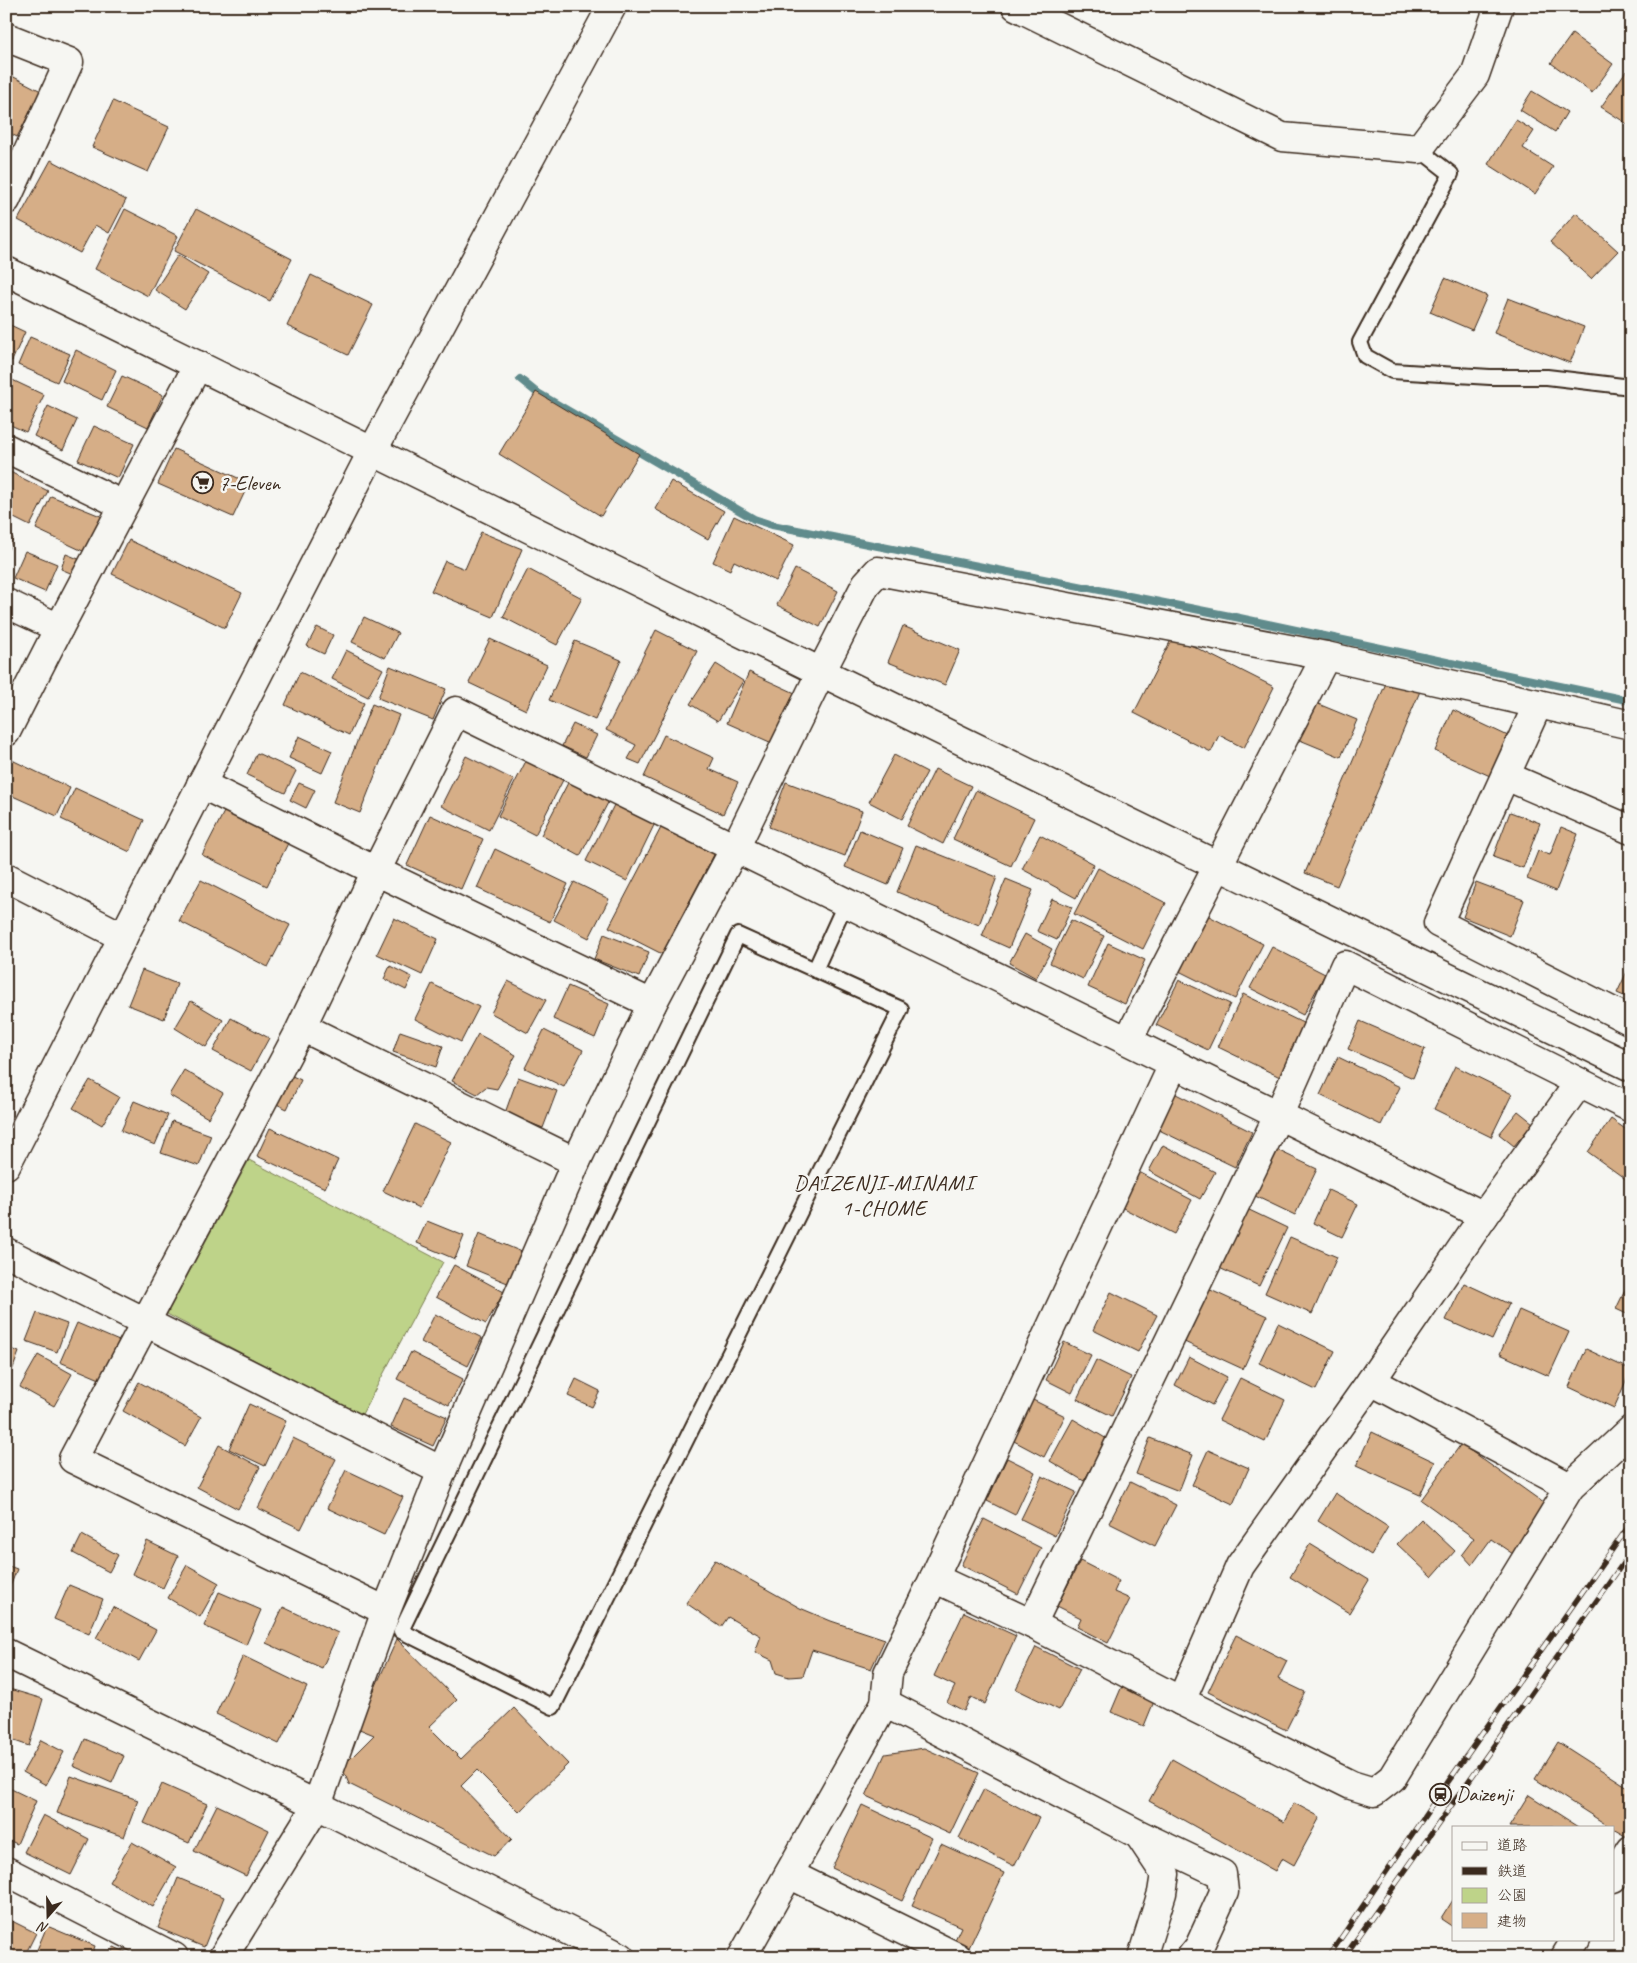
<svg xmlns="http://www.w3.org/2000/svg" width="1637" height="1963" viewBox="0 0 1637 1963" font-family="Caveat,'Klee One',sans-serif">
  <rect width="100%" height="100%" fill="#f6f6f2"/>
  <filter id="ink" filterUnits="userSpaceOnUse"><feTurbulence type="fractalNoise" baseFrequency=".02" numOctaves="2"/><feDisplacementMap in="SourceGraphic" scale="10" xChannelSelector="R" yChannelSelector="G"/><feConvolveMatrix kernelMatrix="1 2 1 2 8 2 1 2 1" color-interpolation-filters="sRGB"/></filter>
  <g filter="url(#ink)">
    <polygon fill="#bed389" stroke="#7c7e54" points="249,1160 443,1262 361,1416 167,1314"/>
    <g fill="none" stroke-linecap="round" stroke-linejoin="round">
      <polyline stroke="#618b8c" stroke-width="8" points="520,379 536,392 754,519 772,525 1235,617 1631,701"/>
    </g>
    <g fill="#d6ae87" stroke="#3b2a1e">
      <polygon points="1572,34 1613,64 1592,93 1551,63"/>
      <polygon points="1626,71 1631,75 1631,123 1629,125 1601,107"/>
      <polygon points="6,73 41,91 17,137 6,131"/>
      <polygon points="1532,91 1567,112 1555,132 1520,110"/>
      <polygon points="113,101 169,127 148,172 92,147"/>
      <polygon points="1516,120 1534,131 1523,148 1553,167 1535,194 1488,164"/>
      <polygon points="51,160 126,200 109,233 95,225 80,253 18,220"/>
      <polygon points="125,209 178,236 148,296 95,269"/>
      <polygon points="196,209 292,259 270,301 174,251"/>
      <polygon points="1576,213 1618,251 1591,279 1550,242"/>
      <polygon points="178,255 208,274 185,309 155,290"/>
      <polygon points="311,275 373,305 348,355 287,326"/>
      <polygon points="1445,278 1487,296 1472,330 1430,312"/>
      <polygon points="1508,298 1584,327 1570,363 1494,333"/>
      <polygon points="6,323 25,332 12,361 6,358"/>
      <polygon points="30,337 70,354 57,382 18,365"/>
      <polygon points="76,350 116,370 102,400 62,381"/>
      <polygon points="122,376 163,395 148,427 107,407"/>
      <polygon points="6,377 44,395 26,432 6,423 6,410 11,401 6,398"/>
      <polygon points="536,392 639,454 601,516 499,454"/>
      <polygon points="48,406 77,420 63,450 34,436"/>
      <polygon points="94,426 134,444 118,478 78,460"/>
      <polygon points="174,449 249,483 233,517 158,484"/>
      <polygon points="6,470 48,491 30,526 6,514"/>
      <polygon points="671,481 724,511 708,539 655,509"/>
      <polygon points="51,496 103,517 87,553 36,529"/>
      <polygon points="734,516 794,545 776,581 734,561 730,570 713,562"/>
      <polygon points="481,532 522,549 493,617 431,591 445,561 465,569"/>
      <polygon points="6,536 13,538 6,554"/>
      <polygon points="129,540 242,593 225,628 112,574"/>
      <polygon points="25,551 57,564 45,592 13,578"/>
      <polygon points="66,554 81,560 75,575 61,569"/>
      <polygon points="528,569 582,598 557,645 503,617"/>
      <polygon points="795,569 838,591 820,627 777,605"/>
      <polygon points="364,617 398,633 385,658 352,642"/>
      <polygon points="903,626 960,650 945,685 888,662"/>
      <polygon points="317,627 333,635 324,654 307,646"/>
      <polygon points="656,630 697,651 640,764 628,759 636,745 606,730"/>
      <polygon points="1173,636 1274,687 1244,748 1219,735 1211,752 1134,713"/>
      <polygon points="490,639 547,665 526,710 469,683"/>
      <polygon points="575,641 621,660 595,720 549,700"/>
      <polygon points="346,650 383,669 368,697 332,679"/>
      <polygon points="716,664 743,681 718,721 690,704"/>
      <polygon points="390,666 446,689 433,720 378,698"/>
      <polygon points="300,672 364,703 349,735 285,705"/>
      <polygon points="749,672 795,693 772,743 727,723"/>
      <polygon points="1389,676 1421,689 1337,886 1305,873"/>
      <polygon points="1311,701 1357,720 1341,757 1295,738"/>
      <polygon points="372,704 399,715 360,813 333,802"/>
      <polygon points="1453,710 1508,736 1490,776 1435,751"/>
      <polygon points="573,724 597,735 586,757 562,746"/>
      <polygon points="664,735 714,758 709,769 738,782 723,814 644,777"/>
      <polygon points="299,736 332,751 322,773 289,758"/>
      <polygon points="257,753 296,771 285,793 247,775"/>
      <polygon points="894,755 927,772 902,819 869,802"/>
      <polygon points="466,756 514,780 489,830 441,806"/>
      <polygon points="527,759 564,778 535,835 498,816"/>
      <polygon points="12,760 70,788 57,816 6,793 6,772"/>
      <polygon points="935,769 971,786 943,844 907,826"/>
      <polygon points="571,777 611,797 580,856 541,835"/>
      <polygon points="786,782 862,811 845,856 769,827"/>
      <polygon points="299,783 315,790 306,808 290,800"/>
      <polygon points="75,788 144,820 130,852 61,819"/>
      <polygon points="976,790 1034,818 1011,866 953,839"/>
      <polygon points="616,801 656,821 627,881 586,861"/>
      <polygon points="227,806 291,837 267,886 202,855"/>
      <polygon points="1510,812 1540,823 1523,868 1493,857"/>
      <polygon points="430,815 483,839 461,889 407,865"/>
      <polygon points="664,822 717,849 662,954 609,927"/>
      <polygon points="1561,827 1578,834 1556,891 1527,879 1538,851 1550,855"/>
      <polygon points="860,830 903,848 888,885 845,867"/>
      <polygon points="1040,835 1094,864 1076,898 1022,869"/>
      <polygon points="916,845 997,877 979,925 897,892"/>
      <polygon points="495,849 568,884 550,922 477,888"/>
      <polygon points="1098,868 1166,903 1143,949 1074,914"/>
      <polygon points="1006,879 1033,890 1009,948 982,936"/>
      <polygon points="201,880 290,925 268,967 179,921"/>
      <polygon points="574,882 609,899 589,938 554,920"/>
      <polygon points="1476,882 1524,900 1510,936 1463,917"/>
      <polygon points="1052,899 1072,907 1057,940 1037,931"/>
      <polygon points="1207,915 1263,944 1235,999 1179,971"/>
      <polygon points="394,918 438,939 422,975 377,954"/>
      <polygon points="1071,920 1104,936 1083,979 1050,963"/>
      <polygon points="1631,926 1631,944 1625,942"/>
      <polygon points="604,934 649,952 639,977 594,959"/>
      <polygon points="1025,934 1052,949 1036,978 1009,963"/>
      <polygon points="1108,943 1145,960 1125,1004 1088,987"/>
      <polygon points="1272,947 1325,974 1303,1015 1250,988"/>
      <polygon points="1631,963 1631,999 1617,993"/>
      <polygon points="390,966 412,977 406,990 384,979"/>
      <polygon points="142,970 177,984 164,1019 128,1005"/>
      <polygon points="1179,980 1230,1004 1208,1050 1156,1025"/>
      <polygon points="508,981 546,1000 528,1033 491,1013"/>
      <polygon points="432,984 479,1007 461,1042 415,1019"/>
      <polygon points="568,986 609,1004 595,1038 553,1019"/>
      <polygon points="1243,994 1305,1024 1280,1077 1218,1047"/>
      <polygon points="191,1001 223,1020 206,1047 175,1028"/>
      <polygon points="231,1018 269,1038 251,1071 213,1051"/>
      <polygon points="1360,1021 1425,1049 1413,1078 1348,1049"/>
      <polygon points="544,1030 583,1050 564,1087 525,1068"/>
      <polygon points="400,1031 443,1046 436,1067 393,1052"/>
      <polygon points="478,1034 516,1055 497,1089 486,1087 477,1094 452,1081"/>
      <polygon points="1338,1057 1400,1087 1381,1125 1320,1095"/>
      <polygon points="1455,1066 1512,1094 1491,1137 1434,1109"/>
      <polygon points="184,1070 223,1093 208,1118 169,1095"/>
      <polygon points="281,1071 301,1080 287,1109 268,1100"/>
      <polygon points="518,1077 557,1091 543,1128 505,1113"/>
      <polygon points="90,1080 119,1097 102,1125 73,1108"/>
      <polygon points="1172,1092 1252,1132 1235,1167 1155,1128"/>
      <polygon points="134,1101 168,1115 155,1145 121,1131"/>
      <polygon points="1518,1111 1533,1123 1514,1146 1499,1134"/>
      <polygon points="1611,1119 1631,1133 1631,1183 1588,1152"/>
      <polygon points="172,1121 211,1135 199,1166 161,1153"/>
      <polygon points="415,1124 451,1142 419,1208 383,1191"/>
      <polygon points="270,1128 338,1160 325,1188 257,1156"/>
      <polygon points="1163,1145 1215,1172 1200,1199 1149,1171"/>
      <polygon points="1275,1149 1317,1169 1295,1215 1253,1195"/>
      <polygon points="1139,1172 1192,1200 1174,1234 1121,1207"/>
      <polygon points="1328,1190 1358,1204 1342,1237 1313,1223"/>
      <polygon points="1245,1208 1287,1228 1259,1286 1217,1267"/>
      <polygon points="427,1221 464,1236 455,1259 417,1243"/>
      <polygon points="479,1234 522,1252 510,1284 466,1266"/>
      <polygon points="1290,1237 1337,1257 1312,1314 1265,1293"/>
      <polygon points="454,1265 504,1292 486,1324 436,1297"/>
      <polygon points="1631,1278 1631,1316 1616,1309"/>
      <polygon points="1464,1283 1509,1304 1492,1340 1446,1320"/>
      <polygon points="1204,1287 1267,1316 1243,1369 1180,1340"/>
      <polygon points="1111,1292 1157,1315 1138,1352 1093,1330"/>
      <polygon points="1519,1310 1569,1332 1549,1376 1500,1354"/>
      <polygon points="37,1313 67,1324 57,1352 26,1341"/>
      <polygon points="435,1314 482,1338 468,1366 421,1342"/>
      <polygon points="77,1323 119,1341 102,1380 60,1362"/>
      <polygon points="1278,1323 1335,1351 1316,1390 1259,1363"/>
      <polygon points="1064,1342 1091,1355 1072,1393 1046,1380"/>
      <polygon points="6,1347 19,1352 6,1387"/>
      <polygon points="1586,1349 1631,1370 1614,1408 1569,1387"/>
      <polygon points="411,1352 463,1379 449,1405 397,1379"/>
      <polygon points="38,1355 72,1374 54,1406 20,1387"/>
      <polygon points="1189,1357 1227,1377 1212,1405 1175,1385"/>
      <polygon points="1096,1360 1131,1377 1112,1416 1077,1399"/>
      <polygon points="1240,1378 1285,1400 1265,1442 1219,1420"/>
      <polygon points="576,1379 600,1391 592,1407 568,1396"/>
      <polygon points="139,1382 201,1417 185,1446 123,1411"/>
      <polygon points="404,1398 447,1417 433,1446 391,1427"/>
      <polygon points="1033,1400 1065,1416 1044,1457 1012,1440"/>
      <polygon points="249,1404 286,1421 265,1466 229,1449"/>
      <polygon points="1073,1419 1107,1439 1084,1481 1050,1461"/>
      <polygon points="1372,1432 1435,1462 1420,1495 1356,1466"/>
      <polygon points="293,1438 336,1459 301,1529 258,1508"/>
      <polygon points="1150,1438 1193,1455 1179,1491 1136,1474"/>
      <polygon points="1461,1444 1548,1506 1513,1554 1491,1539 1472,1565 1462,1554 1474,1538 1421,1500"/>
      <polygon points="219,1445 260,1467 238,1509 197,1487"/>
      <polygon points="1208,1450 1249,1468 1233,1504 1192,1485"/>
      <polygon points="1007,1458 1035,1472 1015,1515 987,1501"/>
      <polygon points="346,1470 403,1497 384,1535 327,1508"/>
      <polygon points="1042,1476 1076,1492 1055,1536 1021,1519"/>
      <polygon points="1130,1482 1176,1505 1155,1546 1109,1523"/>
      <polygon points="1335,1493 1388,1527 1371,1555 1318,1521"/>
      <polygon points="984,1519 1041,1548 1018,1594 961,1565"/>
      <polygon points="1421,1519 1455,1551 1432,1577 1397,1544"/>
      <polygon points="82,1535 118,1555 109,1572 73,1553"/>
      <polygon points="147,1541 178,1556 163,1588 132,1574"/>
      <polygon points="1310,1544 1369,1580 1349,1613 1290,1577"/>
      <polygon points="715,1560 800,1608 831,1621 885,1639 871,1669 812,1650 803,1676 789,1677 776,1673 772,1660 755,1652 761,1636 728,1617 721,1627 686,1603"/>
      <polygon points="1080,1561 1119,1581 1114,1592 1130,1599 1108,1643 1077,1627 1081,1618 1057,1606"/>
      <polygon points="6,1565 17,1569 8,1592 6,1591"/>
      <polygon points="187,1565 219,1583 200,1617 168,1598"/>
      <polygon points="69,1585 103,1599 89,1634 54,1619"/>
      <polygon points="219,1592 261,1610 246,1645 204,1626"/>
      <polygon points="113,1607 156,1630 139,1661 96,1638"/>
      <polygon points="283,1607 338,1633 322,1668 266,1643"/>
      <polygon points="964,1612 1016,1636 985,1704 971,1697 964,1711 947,1702 955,1686 934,1676"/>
      <polygon points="1236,1635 1287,1661 1278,1679 1305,1692 1286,1730 1208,1692"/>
      <polygon points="397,1639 457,1700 429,1727 461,1759 514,1708 568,1764 519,1812 477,1770 461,1786 512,1839 494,1856 349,1784 342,1767 374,1735 357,1728"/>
      <polygon points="1036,1647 1080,1669 1059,1710 1016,1689"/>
      <polygon points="243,1656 307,1687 279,1744 216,1714"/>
      <polygon points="1122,1686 1155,1699 1144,1726 1111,1712"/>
      <polygon points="6,1688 43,1699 29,1746 6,1738"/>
      <polygon points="85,1739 124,1756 112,1783 73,1766"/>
      <polygon points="41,1740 64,1752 46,1785 23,1772"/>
      <polygon points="1558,1742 1631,1789 1631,1831 1627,1837 1613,1829 1613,1827 1610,1827 1535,1779"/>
      <polygon points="924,1748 979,1773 950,1834 866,1796 885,1754"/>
      <polygon points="1172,1759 1284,1822 1294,1803 1320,1817 1294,1865 1282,1858 1275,1871 1149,1801"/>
      <polygon points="71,1776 138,1800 124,1837 57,1813"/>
      <polygon points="162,1784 207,1804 189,1843 144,1823"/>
      <polygon points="7,1787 36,1801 17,1844 6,1839"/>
      <polygon points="984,1789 1039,1818 1014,1866 959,1838"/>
      <polygon points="1529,1795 1579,1827 1509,1827"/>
      <polygon points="217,1805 269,1830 246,1876 194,1851"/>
      <polygon points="862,1805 932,1838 902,1901 832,1868"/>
      <polygon points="43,1815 89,1839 71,1875 24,1852"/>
      <polygon points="132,1842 176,1867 153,1907 109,1882"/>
      <polygon points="941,1844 1004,1873 967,1952 952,1946 961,1927 912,1905"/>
      <polygon points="178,1878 224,1897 204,1947 158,1928"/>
      <polygon points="1453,1900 1453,1927 1441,1919"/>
      <polygon points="6,1918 36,1933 24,1957 6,1957"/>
      <polygon points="47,1926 95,1946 91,1957 34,1957"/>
      <polygon points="114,1947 137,1957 110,1957"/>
      <polygon points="342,1952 353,1957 340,1957"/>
    </g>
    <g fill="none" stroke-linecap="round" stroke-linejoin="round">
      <defs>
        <g id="lane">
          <polyline points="1419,149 1451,174 1360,342 1365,356 1392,371 1490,377 1547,377 1631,387"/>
          <polygon points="738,935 901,1009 553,1707 401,1631"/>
          <polyline points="815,970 846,902"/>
        </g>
        <g id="street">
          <polyline points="6,37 69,62 6,200"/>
          <polyline points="6,448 123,505"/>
          <polyline points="6,603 59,628 6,732"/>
          <polyline points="59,628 198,365"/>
          <polyline points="1538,704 1438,923 1631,1021"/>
          <polyline points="1506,776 1631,830"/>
          <polyline points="201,784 376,871 652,1004"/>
          <polyline points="6,877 123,937"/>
          <polyline points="302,1027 576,1162"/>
          <polyline points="1128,1040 1326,656"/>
          <polyline points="6,1252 442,1471"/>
          <polyline points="1371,1381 1570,1487"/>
          <polyline points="934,1578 1032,1624 1181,1701 1351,1785 1374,1792 1392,1778 1570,1487 1631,1430"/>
          <polyline points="386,1611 73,1459 297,1036 376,871 456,711 1484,1216"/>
          <polyline points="1032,1624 1279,1114 1345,965 1631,1108"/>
          <polyline points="1181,1701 1240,1566 1371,1381 1484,1216 1579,1083"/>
          <polyline points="885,1703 888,1673 934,1578 1174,1063"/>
          <polyline points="317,1805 621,1957"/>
          <polyline points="1139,1835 1165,1874 1162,1893 1142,1957"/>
          <polyline points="6,1871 174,1957"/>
          <polyline points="789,1874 957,1957"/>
          <polyline points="1613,1878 1631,1850"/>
          <polyline points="223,1957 317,1805 386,1611 442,1471 576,1162 652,1004 735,848 821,672 866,584 878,571 1326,656 1631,725"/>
          <polyline points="742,1957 885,1703 1138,1834 1222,1874 1224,1892 1199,1947 1191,1957"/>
          <polyline points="1565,1957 1576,1939"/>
        </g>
        <g id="secondary">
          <polyline points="1016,6 1282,137 1419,149 1475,75 1499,6"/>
          <polyline points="6,271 821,672 1631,1067"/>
          <polyline points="6,1165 373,450 612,6"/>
          <polyline points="6,1653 317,1805"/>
        </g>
      </defs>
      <use href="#lane" stroke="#3b2a1e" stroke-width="18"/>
      <use href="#street" stroke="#3b2a1e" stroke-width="31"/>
      <use href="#secondary" stroke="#3b2a1e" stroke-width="31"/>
      <use href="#lane" stroke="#f6f6f2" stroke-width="14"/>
      <use href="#street" stroke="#f6f6f2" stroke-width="28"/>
      <use href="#secondary" stroke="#f6f6f2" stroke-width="28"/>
      <defs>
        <g id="rail">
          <polyline points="1328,1957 1443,1789 1631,1523"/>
          <polyline points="1344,1957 1631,1552"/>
        </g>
      </defs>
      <use href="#rail" stroke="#3b2a1e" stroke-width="5.5"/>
      <use href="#rail" stroke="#f6f6f2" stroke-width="4" stroke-dasharray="11" stroke-linecap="butt"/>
    </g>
  </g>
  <defs>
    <symbol id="supermarket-ring" viewBox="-11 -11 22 22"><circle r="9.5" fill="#f6f6f2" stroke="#3b2a1e" stroke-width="1.5"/><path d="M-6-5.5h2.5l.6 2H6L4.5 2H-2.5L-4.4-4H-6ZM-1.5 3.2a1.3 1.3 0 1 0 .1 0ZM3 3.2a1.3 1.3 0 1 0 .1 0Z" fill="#3b2a1e"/></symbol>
    <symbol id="station-ring" viewBox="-11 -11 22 22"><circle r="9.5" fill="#f6f6f2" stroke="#3b2a1e" stroke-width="1.5"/><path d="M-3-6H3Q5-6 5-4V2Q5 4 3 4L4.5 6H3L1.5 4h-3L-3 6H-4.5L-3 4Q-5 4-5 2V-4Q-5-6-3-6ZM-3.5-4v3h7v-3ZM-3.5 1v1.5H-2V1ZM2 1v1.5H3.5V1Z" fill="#3b2a1e"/></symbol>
  </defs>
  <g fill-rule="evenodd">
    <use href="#supermarket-ring" x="190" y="470" width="25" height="25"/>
    <use href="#station-ring" x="1428" y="1782" width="25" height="25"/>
  </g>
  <g text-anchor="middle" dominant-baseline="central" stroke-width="5" stroke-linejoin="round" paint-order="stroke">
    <g font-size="21" fill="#3b2a1e" stroke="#f6f6f2" text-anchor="start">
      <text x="219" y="483">7-Eleven</text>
      <text x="1456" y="1794">Daizenji</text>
    </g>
    <g font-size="22" letter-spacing="1" fill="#3b2a1e" stroke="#f6f6f2">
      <text x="884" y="1183">DAIZENJI-MINAMI<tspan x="884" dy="25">1-CHOME</tspan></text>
    </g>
  </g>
  <rect width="1637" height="1963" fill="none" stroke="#f6f6f2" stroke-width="25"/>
  <rect x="12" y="12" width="1612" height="1938" fill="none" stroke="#3b2a1e" stroke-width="2" filter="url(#ink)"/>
  <rect x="1452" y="1826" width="162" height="115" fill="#f6f6f2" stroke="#aba49d"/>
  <rect x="1462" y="1842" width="25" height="8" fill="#f6f6f2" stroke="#aba49d"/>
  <text x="1497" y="1850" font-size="15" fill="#3b2a1e">道路</text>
  <rect x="1462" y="1867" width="25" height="8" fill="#3b2a1e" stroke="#aba49d"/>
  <text x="1497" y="1876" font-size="15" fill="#3b2a1e">鉄道</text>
  <rect x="1462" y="1888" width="25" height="15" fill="#bed389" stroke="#aba49d"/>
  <text x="1497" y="1900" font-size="15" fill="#3b2a1e">公園</text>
  <rect x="1462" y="1913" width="25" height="15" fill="#d6ae87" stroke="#aba49d"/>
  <text x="1497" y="1926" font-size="15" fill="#3b2a1e">建物</text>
  <g transform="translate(48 1916) rotate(200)" stroke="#f6f6f2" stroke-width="4" paint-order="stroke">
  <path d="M0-4L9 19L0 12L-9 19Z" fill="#3b2a1e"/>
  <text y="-8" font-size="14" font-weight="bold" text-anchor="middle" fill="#3b2a1e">N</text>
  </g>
</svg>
